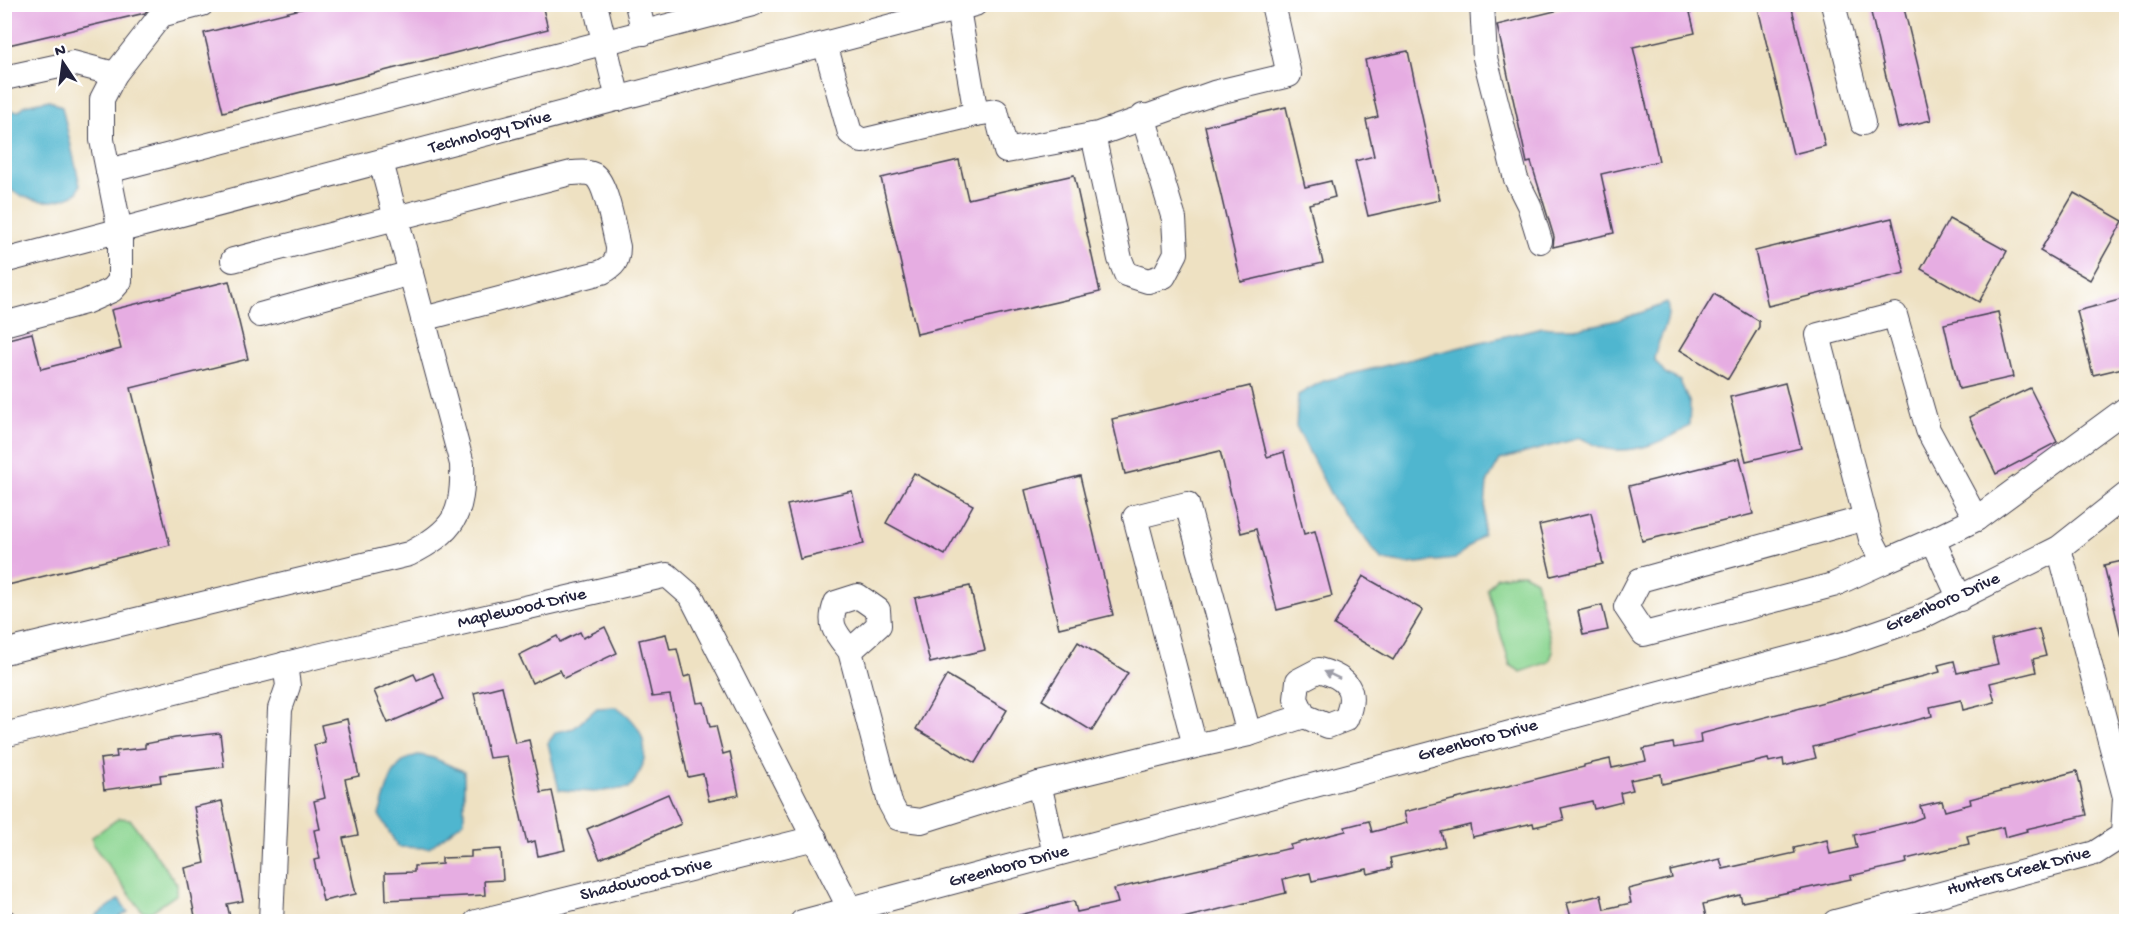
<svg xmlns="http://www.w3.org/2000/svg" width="2131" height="926" viewBox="0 0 2131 926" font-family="'Gochi Hand',sans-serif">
  <rect width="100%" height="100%" fill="#fff"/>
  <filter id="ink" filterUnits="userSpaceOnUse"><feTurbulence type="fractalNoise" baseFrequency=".0167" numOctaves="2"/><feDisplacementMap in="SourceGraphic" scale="12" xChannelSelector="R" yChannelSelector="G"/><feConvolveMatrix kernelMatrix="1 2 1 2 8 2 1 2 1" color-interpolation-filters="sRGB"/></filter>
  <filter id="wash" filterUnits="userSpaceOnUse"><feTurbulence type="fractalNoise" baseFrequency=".008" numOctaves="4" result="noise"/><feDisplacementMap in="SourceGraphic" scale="24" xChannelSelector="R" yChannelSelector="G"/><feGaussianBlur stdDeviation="1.35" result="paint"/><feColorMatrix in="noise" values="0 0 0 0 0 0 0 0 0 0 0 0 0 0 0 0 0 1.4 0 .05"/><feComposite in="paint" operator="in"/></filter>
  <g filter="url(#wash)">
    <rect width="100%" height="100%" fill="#eee1c2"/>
    <g fill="#8cd692" stroke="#577c66" stroke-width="1.5">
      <polygon points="1523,573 1536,580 1553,652 1549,662 1521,672 1510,665 1487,589 1497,577"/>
      <polygon points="119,818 130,819 177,884 177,894 151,912 142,911 93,845 92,837"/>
    </g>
    <g fill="#50b6cf" stroke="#396c85" stroke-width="1.5">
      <path d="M49,100L62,107L80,185L77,193C71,196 64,199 58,200C44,204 11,197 5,182V111H19L25,105Z"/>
      <path d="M1667,303C1672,324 1657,337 1654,359L1665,373L1680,381L1690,404L1689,426C1668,441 1634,454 1607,449C1598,448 1589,441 1580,438L1500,460L1487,483L1483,534L1455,559L1408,564L1382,560L1333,499L1296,426L1298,395L1323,381L1542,327C1582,333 1630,318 1667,303Z"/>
      <path d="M617,707C648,728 654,760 629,788L594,792L559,790L548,743L556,732L574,728L597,708Z"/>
      <path d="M418,755C436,756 447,766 464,771V821L429,848L398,847L379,815C387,791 390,760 418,755Z"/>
      <polygon points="119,899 128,912 114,921 98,921 95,917"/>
    </g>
    <g id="blocks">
      <g fill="#e6ade2">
        <polygon points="4,4 152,4 145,13 4,46"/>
        <polygon points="321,4 542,4 548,29 223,112 204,33"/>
        <polygon points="1584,4 1688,4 1695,33 1633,47 1659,161 1601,174 1614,233 1553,247 1554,237 1531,162 1527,163 1497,25"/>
        <polygon points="1757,4 1791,4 1825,146 1793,154"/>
        <polygon points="1869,4 1903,4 1931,120 1898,128"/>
        <polygon points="1408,51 1440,200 1368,216 1355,161 1374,156 1366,120 1378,117 1365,60"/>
        <polygon points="1286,107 1305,187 1331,181 1335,197 1309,204 1323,263 1241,282 1205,126"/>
        <polygon points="959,160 968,199 1074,175 1100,292 917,334 881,178"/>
        <polygon points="2074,193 2123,221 2090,280 2040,251"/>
        <polygon points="1892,218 1905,273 1768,306 1755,251"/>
        <polygon points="1949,219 2007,251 1979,302 1921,269"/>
        <polygon points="229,281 248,359 131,388 170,545 4,586 4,340 32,333 41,369 121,349 111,310"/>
        <polygon points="1714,294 1759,321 1759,327 1728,379 1680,350"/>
        <polygon points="2127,298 2127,367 2093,375 2077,311"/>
        <polygon points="1998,312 2013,377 1959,389 1944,324"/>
        <polygon points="1785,383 1801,448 1746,461 1730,397"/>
        <polygon points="1250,386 1267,457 1284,452 1304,534 1315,531 1332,596 1277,610 1256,529 1241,533 1220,451 1125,474 1112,419"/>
        <polygon points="2030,388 2057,442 1996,474 1969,417"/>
        <polygon points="1740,458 1753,514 1642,541 1629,486"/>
        <polygon points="914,473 973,505 945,555 886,523"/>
        <polygon points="1080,476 1113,615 1059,628 1025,490"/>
        <polygon points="852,491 864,544 800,559 787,505"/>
        <polygon points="1591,513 1603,564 1551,576 1539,525"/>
        <polygon points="2127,560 2127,635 2121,636 2104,565"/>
        <polygon points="1363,576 1423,610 1393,660 1334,625"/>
        <polygon points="970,586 985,650 930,663 915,598"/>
        <polygon points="1602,605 1608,630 1583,635 1578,611"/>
        <polygon points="605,627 617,653 564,678 560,670 532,683 519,655 557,636 560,642 580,632 583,638"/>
        <polygon points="2039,629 2046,656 2033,659 2036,672 1990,683 1995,702 1963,710 1961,700 1930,707 1932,716 1813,747 1816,758 1784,766 1783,759 1769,762 1768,759 1662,784 1661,774 1630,780 1633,790 1620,793 1622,802 1594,809 1592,801 1561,808 1564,820 1534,827 1533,823 1472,837 1470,825 1441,832 1445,846 1390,858 1392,868 1368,874 1367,869 1312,881 1310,873 1283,879 1286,893 1171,921 1017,921 1016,916 1074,901 1077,912 1118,903 1114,889 1291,848 1290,845 1346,831 1345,827 1369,821 1372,832 1407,823 1404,812 1584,767 1584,765 1610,759 1612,768 1646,761 1643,749 1673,743 1674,748 1701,743 1700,734 1940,672 1938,665 1954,661 1957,673 1998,664 1992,640"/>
        <polygon points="666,634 670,650 677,649 684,677 691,675 697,703 704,702 710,727 716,726 723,754 730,752 739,795 709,801 703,774 688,777 670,695 652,697 639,640"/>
        <polygon points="1078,642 1128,673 1092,731 1042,700"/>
        <polygon points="433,673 444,699 388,723 374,691 414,674 417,680"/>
        <polygon points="947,675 1007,710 975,763 916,729"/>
        <polygon points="502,686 515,743 529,740 541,793 552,791 565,850 538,856 535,841 527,843 507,756 489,758 474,693"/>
        <polygon points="347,719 359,776 345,779 358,835 343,838 356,894 323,901 314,860 320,859 314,830 320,829 314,801 325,798 314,745 325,742 321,725"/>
        <polygon points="220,733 224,767 160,775 161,782 104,790 100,759 117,757 116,751 145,748 145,744 175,738"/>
        <polygon points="2077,771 2087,815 2026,829 2027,831 2005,837 2003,827 1967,836 1969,844 1906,859 1907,863 1850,876 1851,879 1742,902 1740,895 1703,904 1706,917 1686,921 1572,921 1567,903 1601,895 1604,909 1631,903 1628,889 1672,878 1670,871 1720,859 1723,869 1795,853 1794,848 1827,840 1830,854 1857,848 1854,835 1913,821 1923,817 1920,806 1942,801 1945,811 1971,804 1970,799"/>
        <polygon points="668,794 681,824 600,859 587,829"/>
        <polygon points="222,801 243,901 227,904 231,921 196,921 185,868 205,863 194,807"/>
        <polygon points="501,849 503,880 484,881 485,895 386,900 385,873 414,872 414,866 442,864 442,858 471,857 471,851"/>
      </g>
    </g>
  </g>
  <g filter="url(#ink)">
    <use href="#blocks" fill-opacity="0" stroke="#413f4f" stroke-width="1.5"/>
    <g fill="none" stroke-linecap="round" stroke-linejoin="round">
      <defs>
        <g id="minor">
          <polyline points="595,4 618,99"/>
          <polyline points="637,4 644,33"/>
          <polyline points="1482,4 1485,58 1516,179 1529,205 1540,241"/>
          <polyline points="1833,4 1863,123"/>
          <polyline points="825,44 850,133 862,141 976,114 958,9"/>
          <polyline points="4,78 73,63 115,74"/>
          <polyline points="976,114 996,111 1006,151 1098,134 1214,93 1289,75 1273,4"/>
          <polyline points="1093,135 1120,259 1126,274 1148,281 1164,276 1176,253 1174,219 1143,116"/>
          <polyline points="108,171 753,4"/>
          <path d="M233,260L571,173C578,173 587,171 594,175C607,184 614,231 618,247C618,261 614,266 602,272L423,319"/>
          <polyline points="4,261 975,4"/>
          <polyline points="260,315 411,273"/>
          <polyline points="4,324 85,302 112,290 120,281 120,231 102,140 102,99 115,74 161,15 202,4"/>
          <polyline points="1866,518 1640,580 1626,607 1644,634 1833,585 1883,562"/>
          <polyline points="1976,519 2126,409"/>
          <polyline points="1933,540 1883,562 1871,539 1818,335 1895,315 1928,430 1976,519 1933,540 1960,599"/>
          <path d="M850,651L879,625L878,610L858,596L836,603C827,626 836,633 850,651L890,803L898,818L921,821L1039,784"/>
          <path d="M4,652L409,554C454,531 464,515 462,464L381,162"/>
          <polyline points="4,735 318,656 667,575 691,596 850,909"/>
          <polyline points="1195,746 1249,734"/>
          <path d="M1055,854L1039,784L1195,746L1135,517L1187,504L1249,734L1304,716L1328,726L1346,719C1358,690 1348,678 1319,670L1298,681L1296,699L1304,716"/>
          <polyline points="4,921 5,922"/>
          <polyline points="271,922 280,709 288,686 285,664"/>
          <polyline points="476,922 815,838"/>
          <polyline points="802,922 1847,643 1919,618 2059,548 2126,495"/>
          <polyline points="1835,922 2095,853 2123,835 2125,797 2059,548"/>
        </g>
      </defs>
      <use href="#minor" stroke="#413f4f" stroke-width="26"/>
      <use href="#minor" stroke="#fff" stroke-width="24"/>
    </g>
    <defs><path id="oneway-solid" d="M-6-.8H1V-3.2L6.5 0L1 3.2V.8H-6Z" transform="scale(1.5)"/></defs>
    <use fill="#9c9ca7" href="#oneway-solid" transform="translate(1332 675) rotate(-155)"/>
  </g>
  <g text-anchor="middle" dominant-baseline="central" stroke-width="5" stroke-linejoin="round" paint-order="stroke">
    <g font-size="18" fill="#22223b" stroke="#fff">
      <text transform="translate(490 133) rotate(-15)">Technology Drive</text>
      <text transform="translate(1943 603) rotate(-24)">Greenboro Drive</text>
      <text transform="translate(522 609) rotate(-13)">Maplewood Drive</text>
      <text transform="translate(1478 741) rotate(-15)">Greenboro Drive</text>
      <text transform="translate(1009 867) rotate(-15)">Greenboro Drive</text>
      <text transform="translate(2019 872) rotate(-15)">Hunters Creek Drive</text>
      <text transform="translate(646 880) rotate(-14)">Shadowood Drive</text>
    </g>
  </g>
  <rect width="2131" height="926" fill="none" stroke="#fff" stroke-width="24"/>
  <g transform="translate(63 63) rotate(347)" stroke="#ffffff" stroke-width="4.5" paint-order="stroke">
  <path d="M0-4.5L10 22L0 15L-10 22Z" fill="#22223b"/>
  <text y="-9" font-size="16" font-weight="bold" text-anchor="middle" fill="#22223b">N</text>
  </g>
</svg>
